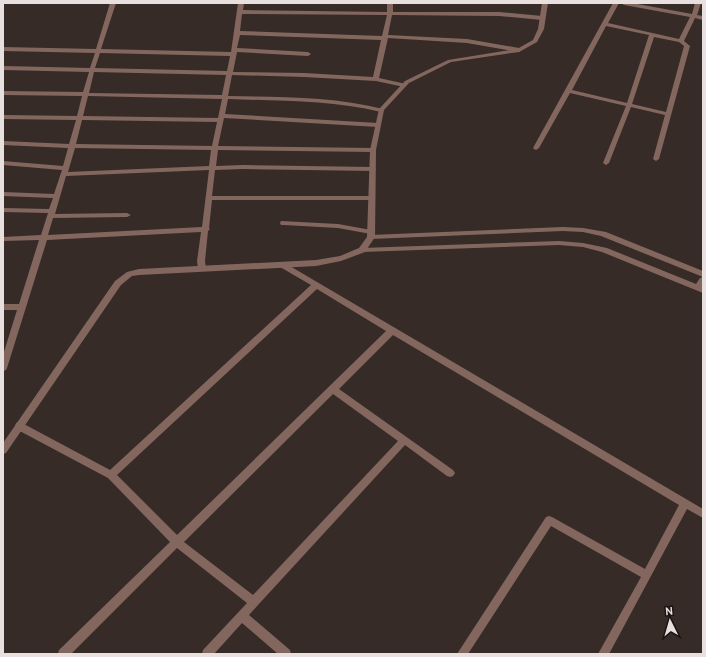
<svg xmlns="http://www.w3.org/2000/svg" width="706" height="657" viewBox="0 0 706 657" font-family="Overpass,sans-serif">
  <rect width="100%" height="100%" fill="#362b27"/>
  <g fill="none" stroke-linecap="round" stroke-linejoin="round">
    <g fill="#83675f" fill-rule="evenodd">
      <path d="M110,3H116L101,49L231,52L238,3H244L243,10L387,12V3H393V12H499L542,16L545,18L542,20L499,16L392,15L388,35L467,39L519,48L522,50L519,52L467,43L388,38L379,78L406,84L407,85L404,87L376,81L304,77L232,75L228,96C280,97 333,96 383,109L384,110L381,112C331,100 279,101 228,99L225,114L378,123L381,125L378,127L224,118L218,146L373,148L376,150L373,152L218,150L216,166L243,165L373,167L376,169L373,171L243,169L215,170L212,196H372L375,198L374,200H212L209,228L210,229L208,231L205,261L206,268L202,271L198,268L197,261L201,232L47,240L7,368L6,370L3,371V355L17,310H3V304H19L39,240L3,241V237L41,235L48,213L3,212V208L49,209L53,198L3,196V192L54,194L62,170L3,165V161L63,166L68,148L3,145V141L69,144L76,120L3,119V115L77,116L82,96L3,95V91L83,92L89,72L3,70V66L90,68L95,53L3,51V47L96,49ZM242,14L387,15L382,36L240,31ZM240,35L381,40L373,77L304,73L233,72L237,52L308,56L311,54L308,52L237,48ZM100,53L230,56L227,71L95,68ZM94,72L226,75L222,95L89,93ZM88,96L222,99L218,118L83,116ZM82,120L217,122L212,146L76,144ZM75,148L211,150L209,166L68,172ZM209,170L202,227L48,235L53,218L127,217L131,215L127,213L55,214L66,176Z"/>
      <path d="M613,3H619L608,23L679,39L690,17L624,5L621,3H632L692,14L695,3H701L697,15L703,16V20L695,18L684,41L690,46L659,159L656,161L653,159L665,115L631,107L609,163L606,165L603,163L626,106L570,93L539,148L536,150L534,149L533,148ZM606,26L649,35L627,103L572,90ZM654,37L679,42L684,46L666,112L632,104Z"/>
      <polygon points="281,221 338,224 371,230 375,232 371,234 338,228 284,225 281,225 280,223"/>
      <polygon points="563,227 583,228 606,232 703,271 703,277 601,236 583,232 563,231 371,239 367,237 371,235"/>
      <polygon points="559,241 583,243 607,248 696,284 700,278 703,277 703,293 602,252 583,247 559,245 362,252 358,250 362,248"/>
      <path d="M283,262L703,509V518L687,509L609,654H598L641,577L551,526L468,654H457L546,517L549,516L552,517L645,569L679,505L393,335L339,389L453,470L455,473L453,476L450,477L447,476L405,445L258,605L249,615L290,650L291,654H278L242,623L214,654H202L203,650L247,603L177,548L71,654H58L59,650L170,542L108,478L16,429L15,426L16,423L19,422L22,423L110,470L311,285L280,267L279,265ZM317,289L386,331L177,535L117,475ZM333,394L398,441L253,595L184,542Z"/>
    </g>
    <polygon fill="#83675f" fill-rule="evenodd" points="542,3 548,3 544,29 537,42 519,52 451,62 409,83 384,110 376,150 375,237 365,252 341,261 316,266 139,275 132,276 121,285 6,453 3,454 3,443 115,281 127,272 139,269 316,260 340,256 359,248 367,237 370,150 379,109 405,81 448,60 517,49 533,40 538,29"/>
  </g>
  <rect width="706" height="657" fill="none" stroke="#e8e0de" stroke-width="8"/>
  <g transform="translate(670 621) rotate(355)" stroke="#1a1513" stroke-width="3" paint-order="stroke">
  <path d="M0-3L7 15L0 10L-7 15Z" fill="#e8e0de"/>
  <text y="-6" font-size="11" font-weight="bold" text-anchor="middle" fill="#e8e0de">N</text>
  </g>
</svg>
